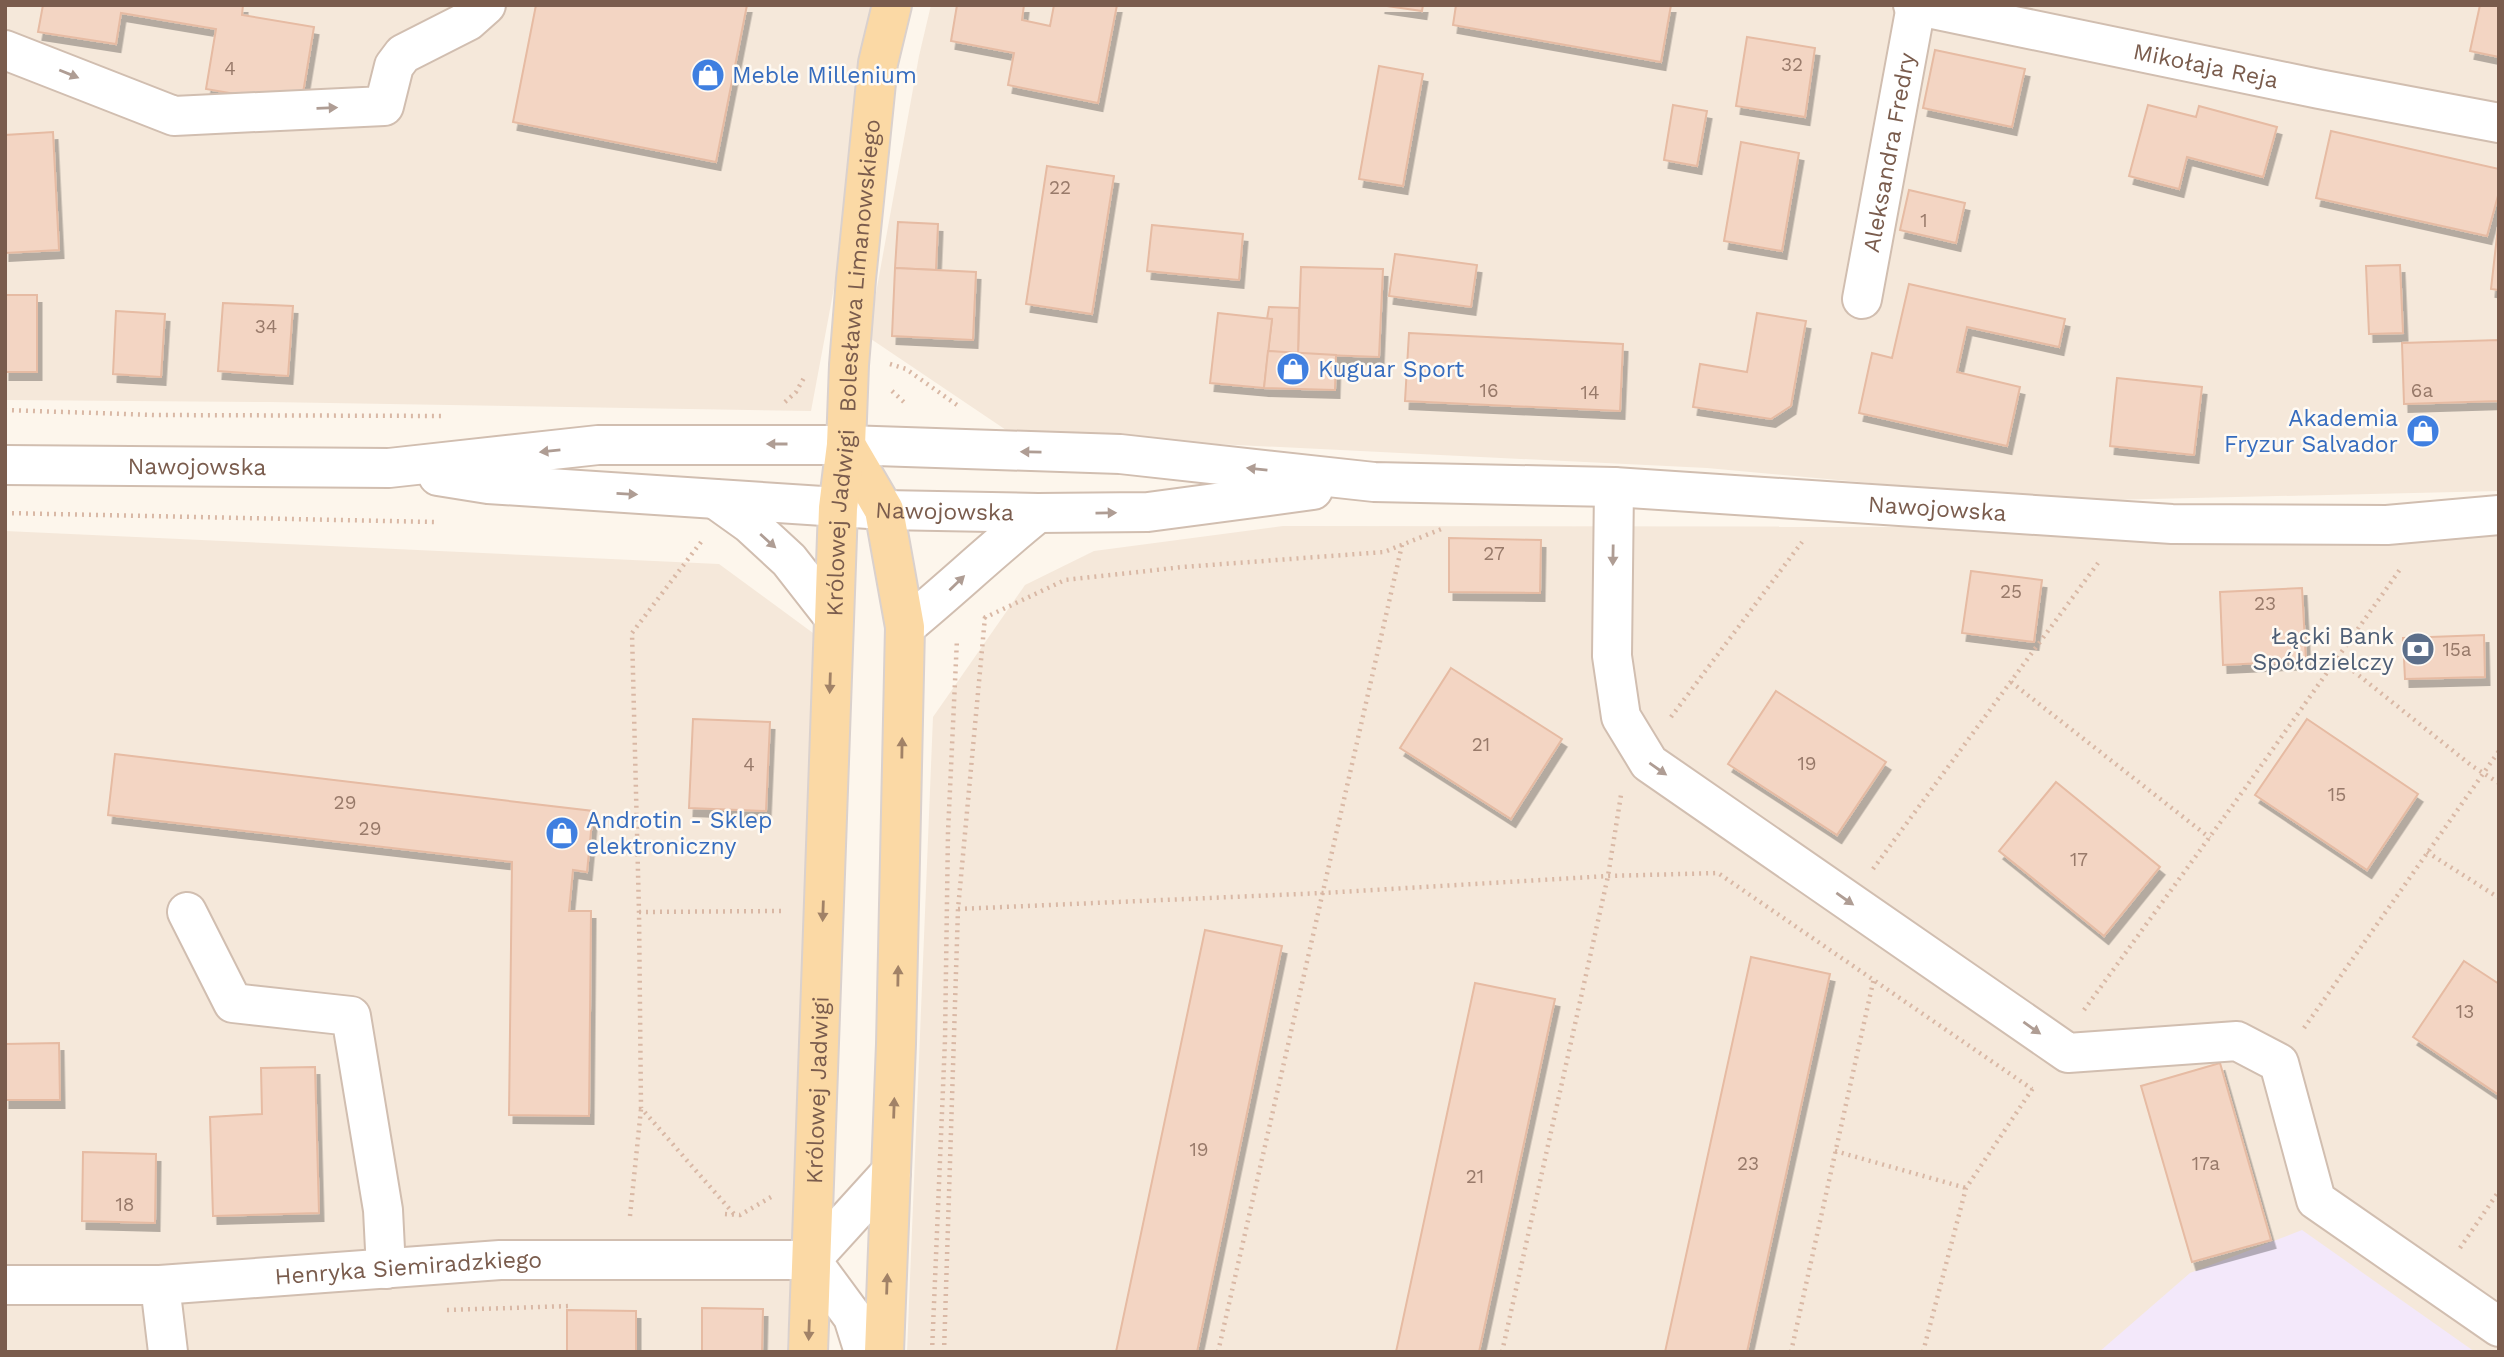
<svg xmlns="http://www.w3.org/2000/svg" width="2504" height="1357" viewBox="0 0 2504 1357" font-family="'Work Sans',sans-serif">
  <defs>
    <filter id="shadow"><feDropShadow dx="4.5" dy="8" stdDeviation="0" flood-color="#0004"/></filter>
  </defs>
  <rect width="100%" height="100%" fill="#fdf6ec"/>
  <g fill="#f5e8da">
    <polygon points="5,5 887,5 811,411 269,402 5,400"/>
    <polygon points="931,5 2499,5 2499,491 2066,501 1707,468 1012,434 868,337 919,56"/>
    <polygon points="1283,526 2499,527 2499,1352 907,1352 933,717 1025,585 1094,551"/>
    <polygon points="5,531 719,564 813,633 802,1035 787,1352 5,1352"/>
  </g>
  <polygon fill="#f3e8fa" points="2302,1230 2475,1352 2099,1352 2190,1273"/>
  <g fill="#f3d5c3" stroke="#e6bba3" stroke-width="2" filter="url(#shadow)">
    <polygon points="43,5 243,5 242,15 314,27 301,105 206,89 216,29 121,13 116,44 38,32"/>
    <polygon points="536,5 747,5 716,162 513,122"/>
    <polygon points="957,5 1024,5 1022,20 1050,26 1054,5 1117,5 1098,103 1008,85 1014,53 951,41"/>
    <polygon points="1380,5 1423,5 1422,11"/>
    <polygon points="1456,5 1671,5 1661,62 1453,25"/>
    <polygon points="2480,5 2499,5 2499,57 2470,51"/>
    <polygon points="1747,37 1815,48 1805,117 1736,106"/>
    <polygon points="1935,50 2025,69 2012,127 1923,108"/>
    <polygon points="1379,66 1423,74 1403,186 1359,179"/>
    <polygon points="1673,105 1707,111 1697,166 1664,160"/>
    <polygon points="2148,105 2196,117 2199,106 2277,127 2263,177 2187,157 2179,189 2129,176"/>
    <polygon points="2331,131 2499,169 2499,192 2487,236 2316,198"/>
    <polygon points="53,132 59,250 5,253 5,135"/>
    <polygon points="1741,142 1799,153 1782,251 1724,241"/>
    <polygon points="1047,166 1114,176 1092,314 1026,304"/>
    <polygon points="1909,190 1965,203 1956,243 1900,230"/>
    <polygon points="2499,218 2499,290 2491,289"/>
    <polygon points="898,222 938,224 936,270 895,268"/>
    <polygon points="1152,225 1243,234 1239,280 1147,271"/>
    <polygon points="1395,254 1477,265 1471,307 1389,296"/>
    <polygon points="2400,265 2403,333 2369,334 2366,266"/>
    <polygon points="1301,267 1383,269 1379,357 1298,354"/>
    <polygon points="895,268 976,272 973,340 892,336"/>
    <polygon points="1909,284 2065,319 2059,347 1967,327 1957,372 2020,387 2007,446 1859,413 1872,353 1892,358"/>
    <rect x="5" y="295" width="32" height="77"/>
    <polygon points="223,303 293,306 288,376 218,371"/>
    <polygon points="1269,307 1299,308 1298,354 1268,351 1272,319 1267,319"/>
    <polygon points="116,311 165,314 161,377 113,374"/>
    <polygon points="1218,313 1272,319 1264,388 1210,383"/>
    <polygon points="1757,313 1806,321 1791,406 1771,419 1693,407 1700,364 1747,372"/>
    <polygon points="1409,333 1623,344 1620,411 1405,401"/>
    <polygon points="2499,340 2499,401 2404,404 2402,343"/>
    <polygon points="1268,351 1336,355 1335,390 1264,388"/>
    <polygon points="2117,378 2202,387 2194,455 2110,446"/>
    <polygon points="1449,538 1541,540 1540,593 1449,592"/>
    <polygon points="1971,571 2042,580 2034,642 1962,633"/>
    <polygon points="2302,588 2306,661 2223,665 2220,592"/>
    <polygon points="2484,635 2485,677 2405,679 2403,638"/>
    <polygon points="1451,668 1562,739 1511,819 1400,748"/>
    <polygon points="1776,691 1886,762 1837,835 1728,764"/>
    <polygon points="693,719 770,722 766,811 689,808"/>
    <polygon points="2307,719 2418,794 2367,870 2255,795"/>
    <polygon points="115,754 593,811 587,872 573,870 569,911 591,911 589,1116 509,1115 512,862 108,815"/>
    <polygon points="2056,782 2160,867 2104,936 1999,851"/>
    <polygon points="1205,930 1282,946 1197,1352 1116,1352"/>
    <polygon points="1751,957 1830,974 1747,1352 1665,1352"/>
    <polygon points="2464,961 2499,984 2499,1095 2413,1037"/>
    <polygon points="1475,983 1555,999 1479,1352 1396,1352"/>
    <polygon points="59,1043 60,1100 5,1100 5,1044"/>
    <polygon points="2220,1063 2271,1240 2192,1262 2141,1086"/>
    <polygon points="315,1067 319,1213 213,1216 210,1117 262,1114 261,1068"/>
    <polygon points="83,1152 156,1154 155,1223 82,1221"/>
    <polygon points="702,1308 763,1309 762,1352 702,1352"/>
    <polygon points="567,1310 636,1311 636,1352 567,1352"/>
  </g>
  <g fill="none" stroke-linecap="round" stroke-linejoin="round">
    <defs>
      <g id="minor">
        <path id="s1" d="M1913,5L2319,89L2499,123"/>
        <polyline points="5,50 174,116 384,106 394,66 403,54 468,21 486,5"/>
        <path id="s2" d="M1862,299L1916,6"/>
        <path id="s3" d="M5,465L389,468L598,445H846L1120,454L1374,482L1614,487L2172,524L2387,525L2499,515"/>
        <path id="s4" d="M438,476L488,484L884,510L1038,513L1148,512L1313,490"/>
        <polyline points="1614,487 1612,656 1621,717 1649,763 2068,1053 2237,1041 2279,1063 2316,1200 2499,1327"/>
        <polyline points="715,499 750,524 789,560 832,615"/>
        <path d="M905,627C950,590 992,550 1038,513"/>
        <polyline points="187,912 233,1003 351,1016 383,1210 386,1269"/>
        <polyline points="811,1260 891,1172"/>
        <polyline points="811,1260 853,1317 864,1352"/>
        <path id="s5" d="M5,1285H160L500,1260H811"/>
        <polyline points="160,1285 168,1352"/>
      </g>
      <g id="major">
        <polyline points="846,445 884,510 905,627 896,1044 884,1352"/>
        <path id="s6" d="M808,1352L838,508L846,445L849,365L856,279L878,63L892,5"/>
      </g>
    </defs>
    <use href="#minor" stroke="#d1beb0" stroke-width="42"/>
    <use href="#major" stroke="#dad1cd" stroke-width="42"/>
    <g stroke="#d9b8a5" stroke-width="4.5" stroke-dasharray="2 5" stroke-linecap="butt">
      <polyline points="890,364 906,369 957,405"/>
      <polyline points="892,391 906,404"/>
      <polyline points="785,402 796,392 805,376"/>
      <polyline points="5,410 155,415 442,416"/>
      <polyline points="5,513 435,522"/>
      <polyline points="701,542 632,633 639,912 641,1108 734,1214"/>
      <polyline points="984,618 1065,580 1183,567 1384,552 1444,528"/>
      <polyline points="2337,658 2472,766 2499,783"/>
      <polyline points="2011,682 2210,838"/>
      <polyline points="1671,717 1802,542"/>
      <polyline points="2427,852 2499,898"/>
      <polyline points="1873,869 2098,563"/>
      <polyline points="958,909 1323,893 1608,876 1718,873 2032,1089"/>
      <polyline points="639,912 782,911"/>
      <polyline points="2084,1010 2246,787 2401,568"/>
      <polyline points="2304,1028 2499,751"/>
      <polyline points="1835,1151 1966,1188"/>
      <polyline points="725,1214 740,1215 771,1197"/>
      <polyline points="630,1216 641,1109"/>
      <polyline points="2460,1248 2499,1191"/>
      <polyline points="447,1310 571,1306"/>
      <polyline points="932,1352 945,1040 948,832 957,639"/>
      <polyline points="944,1352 958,909 985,617"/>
      <polyline points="1218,1352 1402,545"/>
      <polyline points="1502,1352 1608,876 1621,795"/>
      <polyline points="1791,1352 1874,978"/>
      <polyline points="1923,1352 1966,1188 2033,1088"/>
    </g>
    <use href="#minor" stroke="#fff" stroke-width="38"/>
    <use href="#major" stroke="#fbd9a5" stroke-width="38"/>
  </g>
  <defs><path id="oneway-solid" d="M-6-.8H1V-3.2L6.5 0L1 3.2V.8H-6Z" transform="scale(1.75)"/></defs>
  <g fill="#af9d94">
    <use href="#oneway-solid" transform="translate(69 74) rotate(22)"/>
    <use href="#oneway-solid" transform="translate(327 108) rotate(-2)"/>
    <use href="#oneway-solid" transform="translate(777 444) rotate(-180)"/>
    <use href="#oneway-solid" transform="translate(550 451) rotate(174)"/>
    <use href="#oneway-solid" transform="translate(1031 452) rotate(-179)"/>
    <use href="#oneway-solid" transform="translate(1257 469) rotate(-174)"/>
    <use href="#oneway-solid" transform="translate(627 494) rotate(3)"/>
    <use href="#oneway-solid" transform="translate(1106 513) rotate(-1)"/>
    <use href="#oneway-solid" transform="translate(768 541) rotate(42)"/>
    <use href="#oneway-solid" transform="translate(1613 555) rotate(91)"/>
    <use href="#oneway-solid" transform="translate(957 583) rotate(-44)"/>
    <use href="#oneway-solid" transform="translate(1658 769) rotate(35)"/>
    <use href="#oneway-solid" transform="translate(1845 899) rotate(35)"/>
    <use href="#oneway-solid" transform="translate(2032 1028) rotate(35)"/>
  </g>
  <g fill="#a18267">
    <use href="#oneway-solid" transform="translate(830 683) rotate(92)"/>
    <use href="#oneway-solid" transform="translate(902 748) rotate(-89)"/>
    <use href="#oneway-solid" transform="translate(823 911) rotate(92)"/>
    <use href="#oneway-solid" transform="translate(898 976) rotate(-89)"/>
    <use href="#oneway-solid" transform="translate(894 1108) rotate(-88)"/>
    <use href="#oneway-solid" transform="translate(887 1284) rotate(-88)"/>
    <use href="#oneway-solid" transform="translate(809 1330) rotate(92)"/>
  </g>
  <defs>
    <symbol id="shop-disc" viewBox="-11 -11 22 22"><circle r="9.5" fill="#3f7fe0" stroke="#fffaf3"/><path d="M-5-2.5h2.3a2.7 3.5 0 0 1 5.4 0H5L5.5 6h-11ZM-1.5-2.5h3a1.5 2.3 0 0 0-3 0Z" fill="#fff"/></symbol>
    <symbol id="bank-disc" viewBox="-11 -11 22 22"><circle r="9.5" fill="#5c6f8a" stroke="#fffaf3"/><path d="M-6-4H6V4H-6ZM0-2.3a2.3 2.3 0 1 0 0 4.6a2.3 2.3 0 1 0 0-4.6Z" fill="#fff"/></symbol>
  </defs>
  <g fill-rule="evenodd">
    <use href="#shop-disc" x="689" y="56" width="38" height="38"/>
    <use href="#shop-disc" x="1274" y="350" width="38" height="38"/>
    <use href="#shop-disc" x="2404" y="412" width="38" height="38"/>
    <use href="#bank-disc" x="2399" y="630" width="38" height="38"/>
    <use href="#shop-disc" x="543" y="814" width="38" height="38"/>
  </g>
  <g text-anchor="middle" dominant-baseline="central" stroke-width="5" stroke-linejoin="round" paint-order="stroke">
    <g font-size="19" fill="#987a6a">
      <text x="1792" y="64">32</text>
      <text x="230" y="68">4</text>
      <text x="1060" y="187">22</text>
      <text x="1924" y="220">1</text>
      <text x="266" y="326">34</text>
      <text x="1489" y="390">16</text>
      <text x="2422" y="390">6a</text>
      <text x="1590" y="392">14</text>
      <text x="1494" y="553">27</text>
      <text x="2011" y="591">25</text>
      <text x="2265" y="603">23</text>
      <text x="2457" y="649">15a</text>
      <text x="1481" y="744">21</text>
      <text x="1807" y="763">19</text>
      <text x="749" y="764">4</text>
      <text x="2337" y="794">15</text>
      <text x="345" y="802">29</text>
      <text x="370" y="828">29</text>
      <text x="2079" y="859">17</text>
      <text x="2465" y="1011">13</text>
      <text x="1199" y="1149">19</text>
      <text x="1748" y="1163">23</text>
      <text x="2206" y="1163">17a</text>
      <text x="1475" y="1176">21</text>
      <text x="125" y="1204">18</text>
    </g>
    <g font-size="23" fill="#7a5c4d" stroke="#fffaf3">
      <text stroke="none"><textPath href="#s1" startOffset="299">Mikołaja Reja</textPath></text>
      <text stroke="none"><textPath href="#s2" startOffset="149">Aleksandra Fredry</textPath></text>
      <text stroke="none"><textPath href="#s6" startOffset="1088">Bolesława Limanowskiego</textPath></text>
      <text stroke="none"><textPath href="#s3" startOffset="192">Nawojowska</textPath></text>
      <text stroke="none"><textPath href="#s3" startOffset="1936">Nawojowska</textPath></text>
      <text stroke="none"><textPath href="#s4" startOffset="508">Nawojowska</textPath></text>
      <text stroke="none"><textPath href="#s6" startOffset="830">Królowej Jadwigi</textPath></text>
      <text stroke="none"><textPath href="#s6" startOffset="262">Królowej Jadwigi</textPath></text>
      <text stroke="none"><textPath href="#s5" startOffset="404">Henryka Siemiradzkiego</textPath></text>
    </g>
    <g font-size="23" fill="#366cbe" stroke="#fffaf3" text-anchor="start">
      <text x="732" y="75">Meble Millenium</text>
      <text x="1318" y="369">Kuguar Sport</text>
      <text x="2398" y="418" text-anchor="end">Akademia<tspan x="2398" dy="26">Fryzur Salvador</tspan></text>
      <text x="586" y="820">Androtin - Sklep<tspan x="586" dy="26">elektroniczny</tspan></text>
    </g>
    <g font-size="23" fill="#4e5e75" stroke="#fffaf3" text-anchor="end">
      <text x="2394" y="636">Łącki Bank<tspan x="2394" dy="26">Spółdzielczy</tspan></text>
    </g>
  </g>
  <rect width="2504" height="1357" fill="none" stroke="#7a5c4d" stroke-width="14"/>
</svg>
